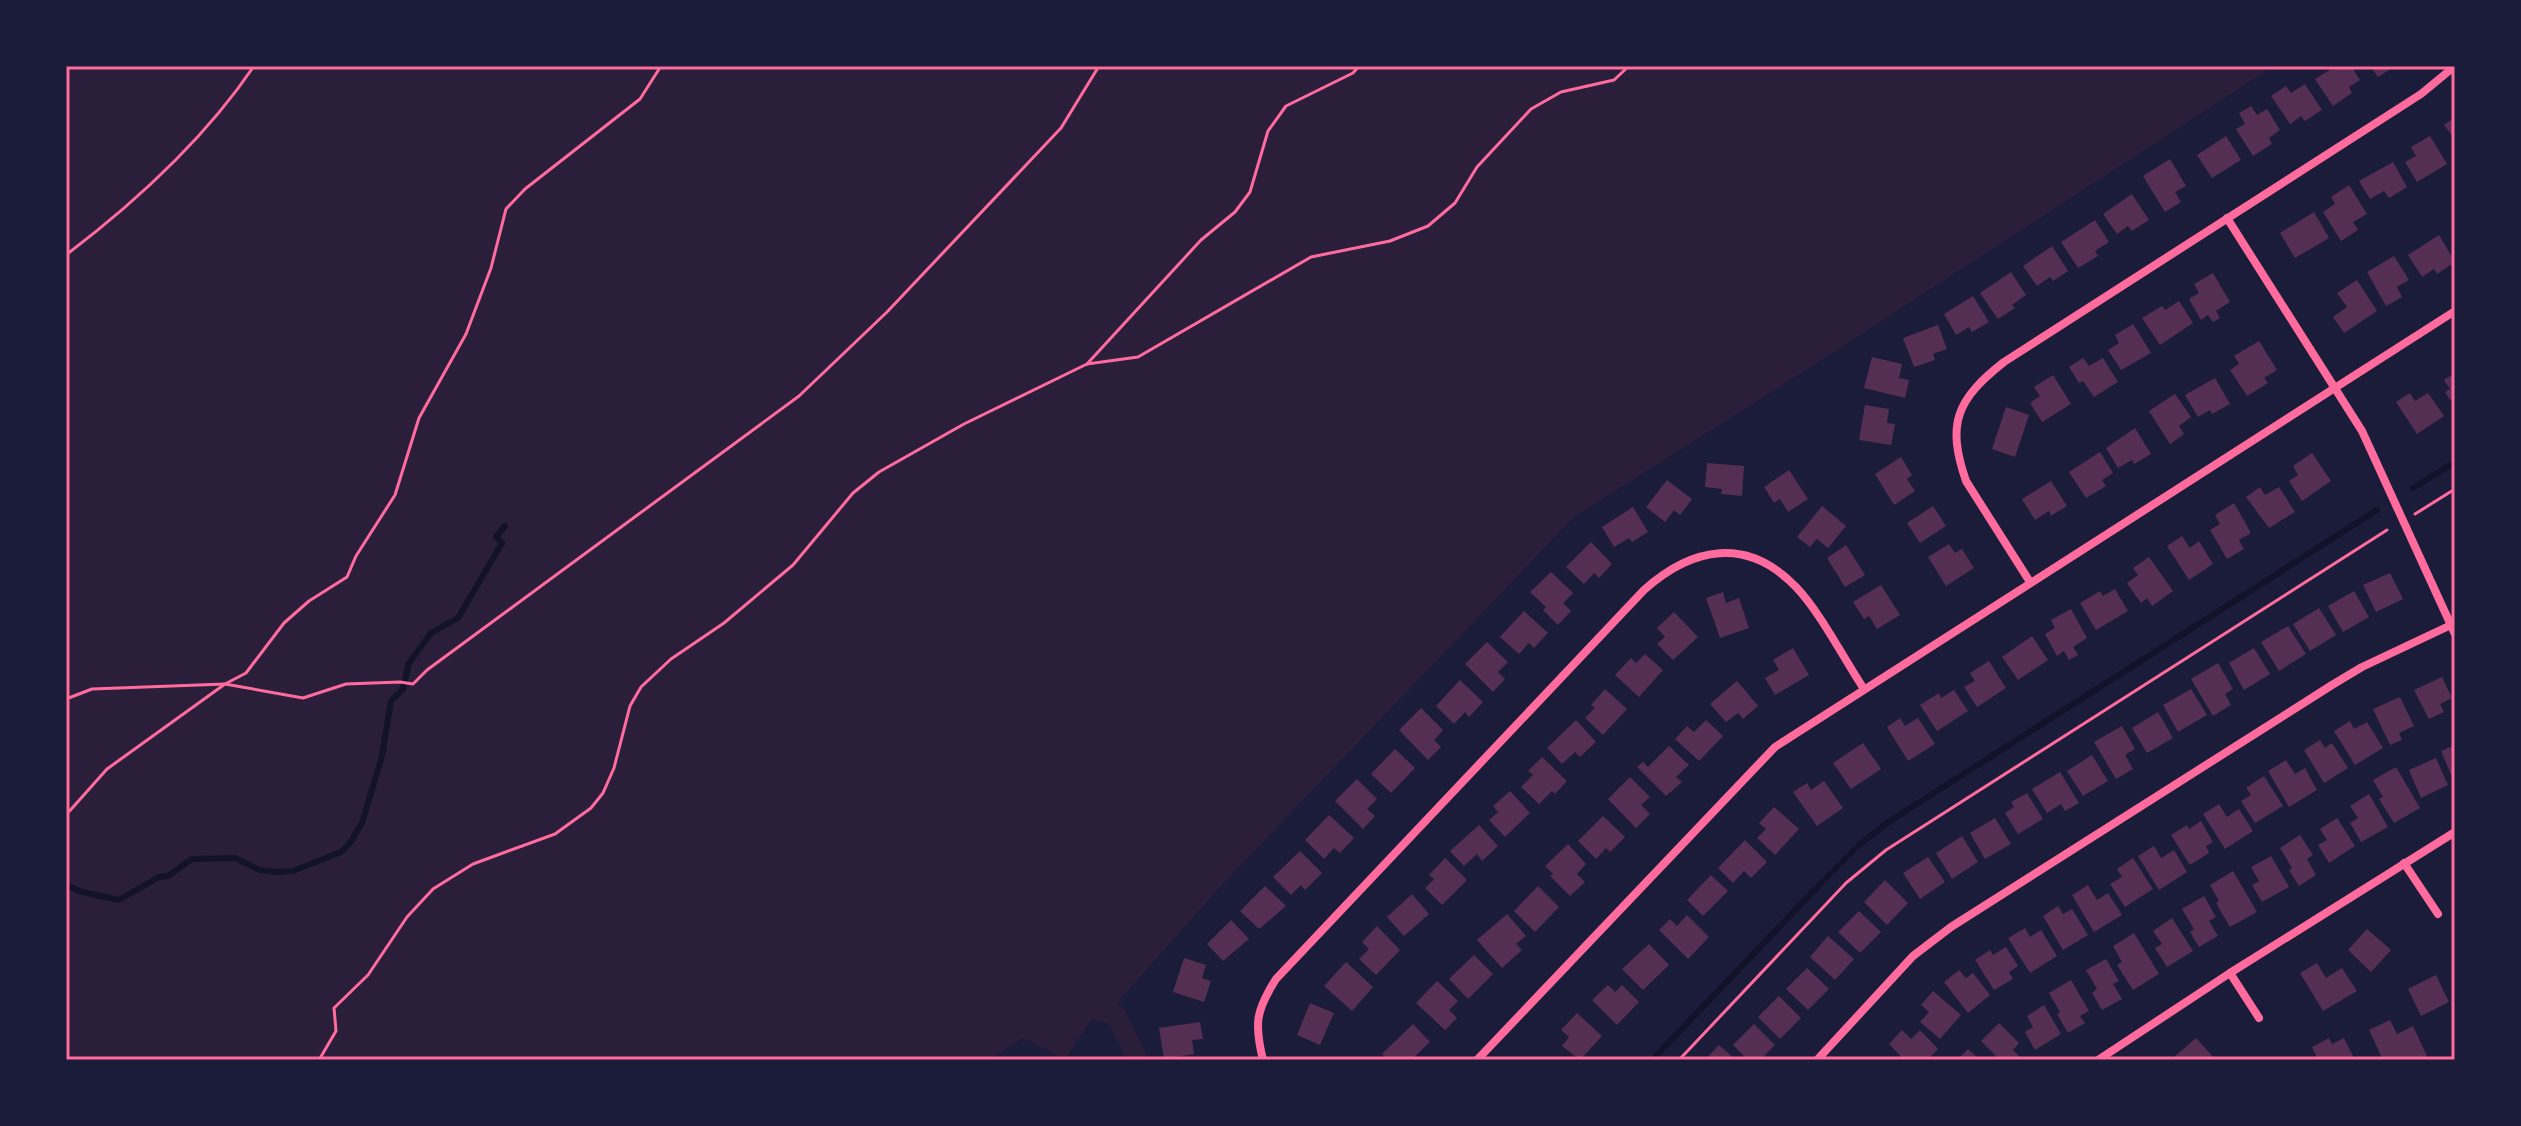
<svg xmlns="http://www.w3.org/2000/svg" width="2521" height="1126" viewBox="0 0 2521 1126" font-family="Ubuntu,sans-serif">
  <rect width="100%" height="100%" fill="#1b1b3a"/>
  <polygon fill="#2a1e3b" points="66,66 2274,66 1789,381 1574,517 1220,887 1117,1003 1125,1010 1149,1060 1127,1060 1109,1024 1092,1019 1065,1059 1023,1038 989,1060 66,1060"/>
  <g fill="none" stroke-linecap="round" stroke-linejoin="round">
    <g stroke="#12122b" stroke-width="6">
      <polyline points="2413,488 2455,462"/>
      <polyline points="66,885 82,892 119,900 159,877 168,876 192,859 235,858 260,870 276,872 293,871 341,852 350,843 362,823 382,756 391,701 403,689 409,663 431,633 458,618 502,543 496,537 505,526"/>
      <polyline points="1652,1060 1824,880 1860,844 1890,821 2377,510"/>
    </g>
  </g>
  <g fill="#542f53">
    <polygon points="2336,66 2351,66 2360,80 2349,87 2352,93 2333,106 2315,79"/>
    <polygon points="2370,66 2390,66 2392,68 2378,77"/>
    <polygon points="2305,84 2322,110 2305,121 2301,116 2290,124 2271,96 2286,86 2291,93"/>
    <polygon points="2251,106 2257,115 2267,109 2280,130 2269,138 2272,144 2253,156 2236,129 2245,124 2239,113"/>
    <polygon points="2455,117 2455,140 2444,125"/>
    <polygon points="2226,136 2241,160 2212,178 2197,155"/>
    <polygon points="2430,136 2447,164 2417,182 2405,162 2416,156 2411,147"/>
    <polygon points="2170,159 2186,186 2175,192 2181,202 2165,212 2143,176"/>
    <polygon points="2393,162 2407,187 2389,198 2384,191 2370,199 2359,181"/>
    <polygon points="2349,185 2367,214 2353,222 2358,230 2341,241 2323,212 2335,204 2331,197"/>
    <polygon points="2132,194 2149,220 2132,231 2128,226 2117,234 2103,214"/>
    <polygon points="2314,212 2329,238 2295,258 2280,233"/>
    <polygon points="2095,220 2109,242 2095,251 2098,256 2078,268 2061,242"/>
    <polygon points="2439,235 2455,262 2437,274 2434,269 2422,277 2408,255"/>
    <polygon points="2052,246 2068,271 2053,281 2050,277 2037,286 2023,266"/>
    <polygon points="2394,256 2409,280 2397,287 2402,297 2386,306 2367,272"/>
    <polygon points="2011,272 2026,295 2012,305 2015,308 1998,319 1980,293"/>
    <polygon points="2213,273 2230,302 2216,311 2220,318 2213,322 2208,315 2201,320 2189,299 2199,293 2194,284"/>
    <polygon points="2357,280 2377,311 2344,333 2333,317 2347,307 2337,293"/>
    <polygon points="1973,296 1989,322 1972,332 1969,327 1956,335 1944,314"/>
    <polygon points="2179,301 2193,323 2160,345 2142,318 2162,306 2165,310"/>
    <polygon points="2133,324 2151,353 2121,370 2108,350 2119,343 2115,335"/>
    <polygon points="1938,325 1947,349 1933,354 1935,360 1914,367 1903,338"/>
    <polygon points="2259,341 2277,370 2264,378 2268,383 2247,396 2230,370 2239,364 2234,356"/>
    <polygon points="1872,357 1902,364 1899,378 1909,380 1905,398 1864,388"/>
    <polygon points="2083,358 2089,366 2103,358 2118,382 2094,397 2083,381 2079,383 2069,367"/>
    <polygon points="2455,373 2455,397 2450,400 2445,392 2450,389 2444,380"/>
    <polygon points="2053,375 2071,404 2042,422 2030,403 2040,396 2034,387"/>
    <polygon points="2215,378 2230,404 2212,414 2210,410 2198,417 2185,395"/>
    <polygon points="2410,393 2415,401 2428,393 2444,416 2417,434 2396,402"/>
    <polygon points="2175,394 2191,417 2179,426 2184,434 2170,444 2149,411"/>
    <polygon points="1865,405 1889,409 1887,423 1895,424 1891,445 1859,440"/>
    <polygon points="2006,407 2029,415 2015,457 1992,449"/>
    <polygon points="2135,428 2151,454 2134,464 2132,460 2118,468 2106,448"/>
    <polygon points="2100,452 2113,473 2102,480 2106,486 2086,498 2069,472"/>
    <polygon points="2312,453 2331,481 2302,501 2289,481 2298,475 2293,466"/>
    <polygon points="1901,457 1912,475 1907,479 1915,491 1894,505 1875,474"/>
    <polygon points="1707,463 1744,466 1742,496 1721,494 1722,489 1705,487"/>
    <polygon points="1789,470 1808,499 1788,512 1780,499 1774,503 1764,487"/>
    <polygon points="1667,480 1692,499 1680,515 1674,510 1665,522 1646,507"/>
    <polygon points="2051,481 2067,506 2051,516 2049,511 2035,520 2022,499"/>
    <polygon points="2260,487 2265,495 2279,487 2295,512 2269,528 2246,497"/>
    <polygon points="2234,503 2251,533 2239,540 2244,549 2227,559 2210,530 2220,524 2215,515"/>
    <polygon points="1822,506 1846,526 1828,548 1817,539 1810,547 1797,537"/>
    <polygon points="1933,506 1946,526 1920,543 1907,523"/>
    <polygon points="1633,507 1648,532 1632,542 1629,538 1614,547 1602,527"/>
    <polygon points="2182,536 2190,548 2199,541 2213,564 2189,580 2167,546"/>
    <polygon points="1591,542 1612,564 1599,578 1594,573 1584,584 1566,567"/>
    <polygon points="1949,544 1955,553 1962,549 1974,568 1946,586 1928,557"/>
    <polygon points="1846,545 1865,575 1845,587 1827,558"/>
    <polygon points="2149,557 2173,591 2152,606 2147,598 2141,603 2127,583 2138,575 2133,568"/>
    <polygon points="1551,572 1573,593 1563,603 1571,611 1558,625 1543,610 1546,607 1530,592"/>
    <polygon points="2390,573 2403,599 2376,612 2363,585"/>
    <polygon points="1881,585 1900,615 1877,629 1869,616 1864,619 1853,602"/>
    <polygon points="2115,589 2128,611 2096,630 2080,603 2100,591 2103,596"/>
    <polygon points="2354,591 2369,617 2343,632 2328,606"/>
    <polygon points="1723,592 1726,603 1739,598 1749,628 1720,638 1706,598"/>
    <polygon points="2319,608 2336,635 2310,651 2293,624"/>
    <polygon points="2071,609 2087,638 2073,647 2078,655 2069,660 2064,651 2057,656 2045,634 2055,628 2051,620"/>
    <polygon points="1524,611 1548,633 1534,648 1529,643 1519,654 1500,637"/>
    <polygon points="1674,612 1698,637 1673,660 1657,644 1665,637 1657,628"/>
    <polygon points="2288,626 2306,654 2279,671 2261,642"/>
    <polygon points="2032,636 2048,660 2018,680 2002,657"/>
    <polygon points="1487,642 1508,662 1498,672 1505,679 1493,692 1465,664"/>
    <polygon points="1793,648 1809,675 1775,695 1765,678 1779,670 1773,660"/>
    <polygon points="2254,648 2270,674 2244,690 2229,663"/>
    <polygon points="1645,654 1663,670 1639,697 1615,675 1631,658 1636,663"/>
    <polygon points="1989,661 2006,688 1977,707 1964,687 1975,681 1970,673"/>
    <polygon points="2218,663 2233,689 2225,694 2231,705 2213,716 2191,679"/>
    <polygon points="2442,677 2452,698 2440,704 2444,712 2429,719 2414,690"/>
    <polygon points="1460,680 1483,702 1469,717 1465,712 1454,724 1436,706"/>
    <polygon points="1737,681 1758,706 1743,719 1738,713 1726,722 1710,704"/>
    <polygon points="1605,689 1627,709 1603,735 1585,718 1595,708 1591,705"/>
    <polygon points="2191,689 2207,715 2178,732 2163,705"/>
    <polygon points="1954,690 1968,711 1937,731 1920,705 1939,693 1941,698"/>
    <polygon points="2400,697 2414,726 2399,733 2402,740 2390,745 2373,709"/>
    <polygon points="1421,708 1443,730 1434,740 1441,747 1428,760 1399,730"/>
    <polygon points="2158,712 2173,738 2147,753 2132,728"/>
    <polygon points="1900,718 1905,726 1918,718 1935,744 1908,761 1887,727"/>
    <polygon points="1576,720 1596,742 1580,757 1575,752 1562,764 1547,748"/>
    <polygon points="1706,720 1723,736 1699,761 1675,739 1687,726 1694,732"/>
    <polygon points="2350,721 2354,729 2367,722 2383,748 2355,765 2334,731"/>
    <polygon points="2122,726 2135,749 2125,755 2133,769 2116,779 2094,742"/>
    <polygon points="2320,740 2325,748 2332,743 2348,768 2324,783 2304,750"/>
    <polygon points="1863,743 1881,769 1851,789 1833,763"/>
    <polygon points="2455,745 2455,776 2452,777 2441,751"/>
    <polygon points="1669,746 1689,765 1676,777 1682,782 1666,796 1637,767 1643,762 1648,767"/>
    <polygon points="1395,749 1415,768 1391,793 1371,774"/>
    <polygon points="2092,755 2108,781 2083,796 2067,771"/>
    <polygon points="1542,757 1567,781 1555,794 1552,791 1539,804 1521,787 1533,775 1528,771"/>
    <polygon points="2436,758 2448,785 2421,798 2409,770"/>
    <polygon points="2286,760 2295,774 2305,768 2317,790 2289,807 2268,771"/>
    <polygon points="2396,767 2420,808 2394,823 2379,799 2383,797 2373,780"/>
    <polygon points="2060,772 2079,803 2065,811 2061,804 2047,813 2032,789"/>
    <polygon points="2264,776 2283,806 2255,823 2241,801 2251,795 2246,788"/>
    <polygon points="1630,777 1650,797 1641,805 1650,814 1636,828 1608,799"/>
    <polygon points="1357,779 1377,799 1367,809 1375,816 1363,829 1335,801"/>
    <polygon points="1824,781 1843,808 1817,826 1793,792 1807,783 1811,790"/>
    <polygon points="1510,791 1530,813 1505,837 1489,820 1498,812 1493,806"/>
    <polygon points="2027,793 2043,819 2018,834 2005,813 2014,807 2011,802"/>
    <polygon points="2369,794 2388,827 2361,842 2350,823 2358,818 2350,806"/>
    <polygon points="2219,804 2227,817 2239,809 2253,831 2225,849 2203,814"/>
    <polygon points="1774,807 1799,829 1775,855 1757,838 1766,829 1759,823"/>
    <polygon points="1329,815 1354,838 1340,853 1334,848 1324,859 1305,840"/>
    <polygon points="1603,816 1625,837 1610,852 1606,848 1596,859 1578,841"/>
    <polygon points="1995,818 2011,844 1985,859 1970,833"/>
    <polygon points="2337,818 2355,846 2329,863 2318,845 2327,840 2320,829"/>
    <polygon points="2201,821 2213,842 2206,846 2209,853 2190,865 2171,835 2187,825 2189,829"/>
    <polygon points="1479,825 1498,846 1482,861 1477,854 1464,866 1450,851"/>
    <polygon points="2300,835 2313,855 2307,859 2316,875 2299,886 2289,870 2292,868 2280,848"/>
    <polygon points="1962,836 1978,862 1952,879 1936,853"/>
    <polygon points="1745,840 1767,862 1751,878 1744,871 1733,883 1718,868"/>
    <polygon points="1568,844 1586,864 1577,874 1585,882 1570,896 1550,876 1553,874 1545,866"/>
    <polygon points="2154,846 2161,858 2174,850 2187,872 2159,890 2138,856"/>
    <polygon points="1300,851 1322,873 1305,890 1301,885 1291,895 1273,877"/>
    <polygon points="2271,856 2289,887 2262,902 2252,885 2259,881 2251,867"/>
    <polygon points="1928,857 1945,882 1920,899 1903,873"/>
    <polygon points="1445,858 1467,880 1442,905 1425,888 1434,879 1429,875"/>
    <polygon points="2133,858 2153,889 2125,907 2110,884 2122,877 2117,869"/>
    <polygon points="2233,871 2257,912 2230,927 2216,903 2219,901 2210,885"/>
    <polygon points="1711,875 1728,891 1703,916 1687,900"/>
    <polygon points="1885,880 1908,903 1887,925 1864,902"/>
    <polygon points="2088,885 2097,900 2108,893 2122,915 2094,932 2072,895"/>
    <polygon points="1265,886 1286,906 1259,929 1240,911"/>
    <polygon points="1538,886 1559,907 1535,932 1514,911"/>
    <polygon points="1412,894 1429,914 1404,936 1387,917"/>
    <polygon points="2204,896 2216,917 2209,921 2218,936 2199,947 2190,932 2194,929 2182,909"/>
    <polygon points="2058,906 2063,914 2072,909 2088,935 2063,950 2043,916"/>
    <polygon points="1859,911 1881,932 1860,953 1838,932"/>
    <polygon points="1507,914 1526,936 1516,944 1522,950 1502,968 1477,940"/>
    <polygon points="1687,915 1709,937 1688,959 1659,930 1670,919 1677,926"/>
    <polygon points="2172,918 2193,951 2167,967 2155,948 2162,944 2153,931"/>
    <polygon points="1231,920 1249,939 1223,961 1207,944"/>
    <polygon points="1377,926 1400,950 1376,975 1359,959 1369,949 1362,942"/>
    <polygon points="2025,928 2030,937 2041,930 2057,956 2030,973 2008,938"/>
    <polygon points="2367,929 2391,950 2371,972 2348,950"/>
    <polygon points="2134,933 2159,974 2133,990 2117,965 2122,962 2113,946"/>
    <polygon points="1828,936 1854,959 1835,980 1810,957"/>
    <polygon points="1649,944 1669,965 1643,990 1622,969"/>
    <polygon points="2006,947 2018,966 2009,972 2013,979 1994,990 1975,960 1990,950 1993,955"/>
    <polygon points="1474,955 1493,974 1468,999 1449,979"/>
    <polygon points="1184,958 1206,965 1202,978 1211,981 1204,1002 1173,992"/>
    <polygon points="2106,959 2119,981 2113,984 2122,999 2102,1010 2092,993 2097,989 2086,970"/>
    <polygon points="1346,962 1373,987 1352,1011 1324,986"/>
    <polygon points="2317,963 2326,978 2342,968 2357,991 2323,1011 2300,973"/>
    <polygon points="1807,968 1829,989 1808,1010 1786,989"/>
    <polygon points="1959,970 1966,978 1973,973 1990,995 1968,1013 1944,982"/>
    <polygon points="2436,975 2449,1002 2421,1016 2408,989"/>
    <polygon points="2071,980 2089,1011 2080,1016 2085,1023 2068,1033 2057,1014 2060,1012 2049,993"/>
    <polygon points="1437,981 1458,1001 1449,1010 1457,1018 1445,1030 1416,1003"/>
    <polygon points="1608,985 1615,992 1622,985 1639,1002 1617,1025 1592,1000"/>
    <polygon points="1933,991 1961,1015 1940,1039 1920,1022 1929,1012 1921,1005"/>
    <polygon points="1779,996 1801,1018 1780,1039 1758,1017"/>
    <polygon points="1310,1003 1334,1013 1320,1045 1297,1035"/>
    <polygon points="2044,1005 2061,1034 2035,1050 2025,1032 2033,1027 2027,1016"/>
    <polygon points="1577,1013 1602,1036 1580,1060 1562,1046 1569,1037 1561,1030"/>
    <polygon points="2390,1020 2397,1034 2413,1026 2427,1056 2419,1060 2383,1060 2369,1030"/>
    <polygon points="1200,1022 1203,1039 1192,1040 1194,1054 1164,1059 1159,1028"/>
    <polygon points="1999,1023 2019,1043 2013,1050 2023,1060 1995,1060 1998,1058 1981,1041"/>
    <polygon points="1413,1024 1430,1042 1411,1060 1388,1060 1382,1054"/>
    <polygon points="1754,1024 1775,1045 1760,1060 1748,1060 1733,1045"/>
    <polygon points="1902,1030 1911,1039 1920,1030 1938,1049 1927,1060 1904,1060 1889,1044"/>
    <polygon points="2196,1038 2216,1060 2177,1060 2174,1057"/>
    <polygon points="2329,1038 2332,1044 2344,1038 2355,1060 2318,1060 2312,1047"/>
    <polygon points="1719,1045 1736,1060 1705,1060"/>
    <polygon points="1968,1049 1980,1060 1957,1060"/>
  </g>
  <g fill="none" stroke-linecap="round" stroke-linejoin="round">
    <g stroke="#ff6b9d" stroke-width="3">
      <path d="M66,255C137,201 204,140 254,66"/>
      <polyline points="1087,364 1201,240 1235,212 1250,192 1268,131 1286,106 1353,73 1359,66"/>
      <polyline points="2415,514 2455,489"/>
      <polyline points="66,699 92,689 225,684 303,698 346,684 400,682 413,684 427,670 799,396 887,312 1061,128 1099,66"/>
      <polyline points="66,815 107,769 225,684 246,673 284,623 309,601 347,577 356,556 395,495 419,418 466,334 491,268 506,209 525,189 640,99 661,66"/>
      <polyline points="319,1060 336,1031 334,1008 368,975 407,917 433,889 473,864 555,834 591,808 603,793 614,768 630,706 641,687 671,659 724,623 793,565 853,493 879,472 964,424 1087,364 1138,357 1311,257 1390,241 1428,226 1455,203 1477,167 1531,109 1561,92 1614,80 1629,66"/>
      <polyline points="1679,1060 1846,883 1886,850 2387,530"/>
    </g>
    <g stroke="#ff6b9d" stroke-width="8">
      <polyline points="2227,218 2362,431 2455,634"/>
      <path d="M2030,582L1966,481C1946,423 1957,399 2004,362L2421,94L2455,66"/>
      <polyline points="2404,863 2438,914"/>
      <polyline points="2230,973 2259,1018"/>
      <path d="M1263,1060C1254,1023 1256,1011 1276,979L1644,590C1692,547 1747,536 1796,587C1820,612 1844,659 1864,689"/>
      <polyline points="1477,1060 1775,747 2455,311"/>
      <polyline points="1817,1060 1913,956 1951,927 2332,685 2362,667 2451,625"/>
      <polyline points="2098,1060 2230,973 2455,832"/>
    </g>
  </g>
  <rect width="2521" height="1126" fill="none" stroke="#1b1b3a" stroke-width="136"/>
  <rect x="68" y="68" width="2385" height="990" fill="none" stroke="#ff6b9d" stroke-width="3"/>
</svg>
